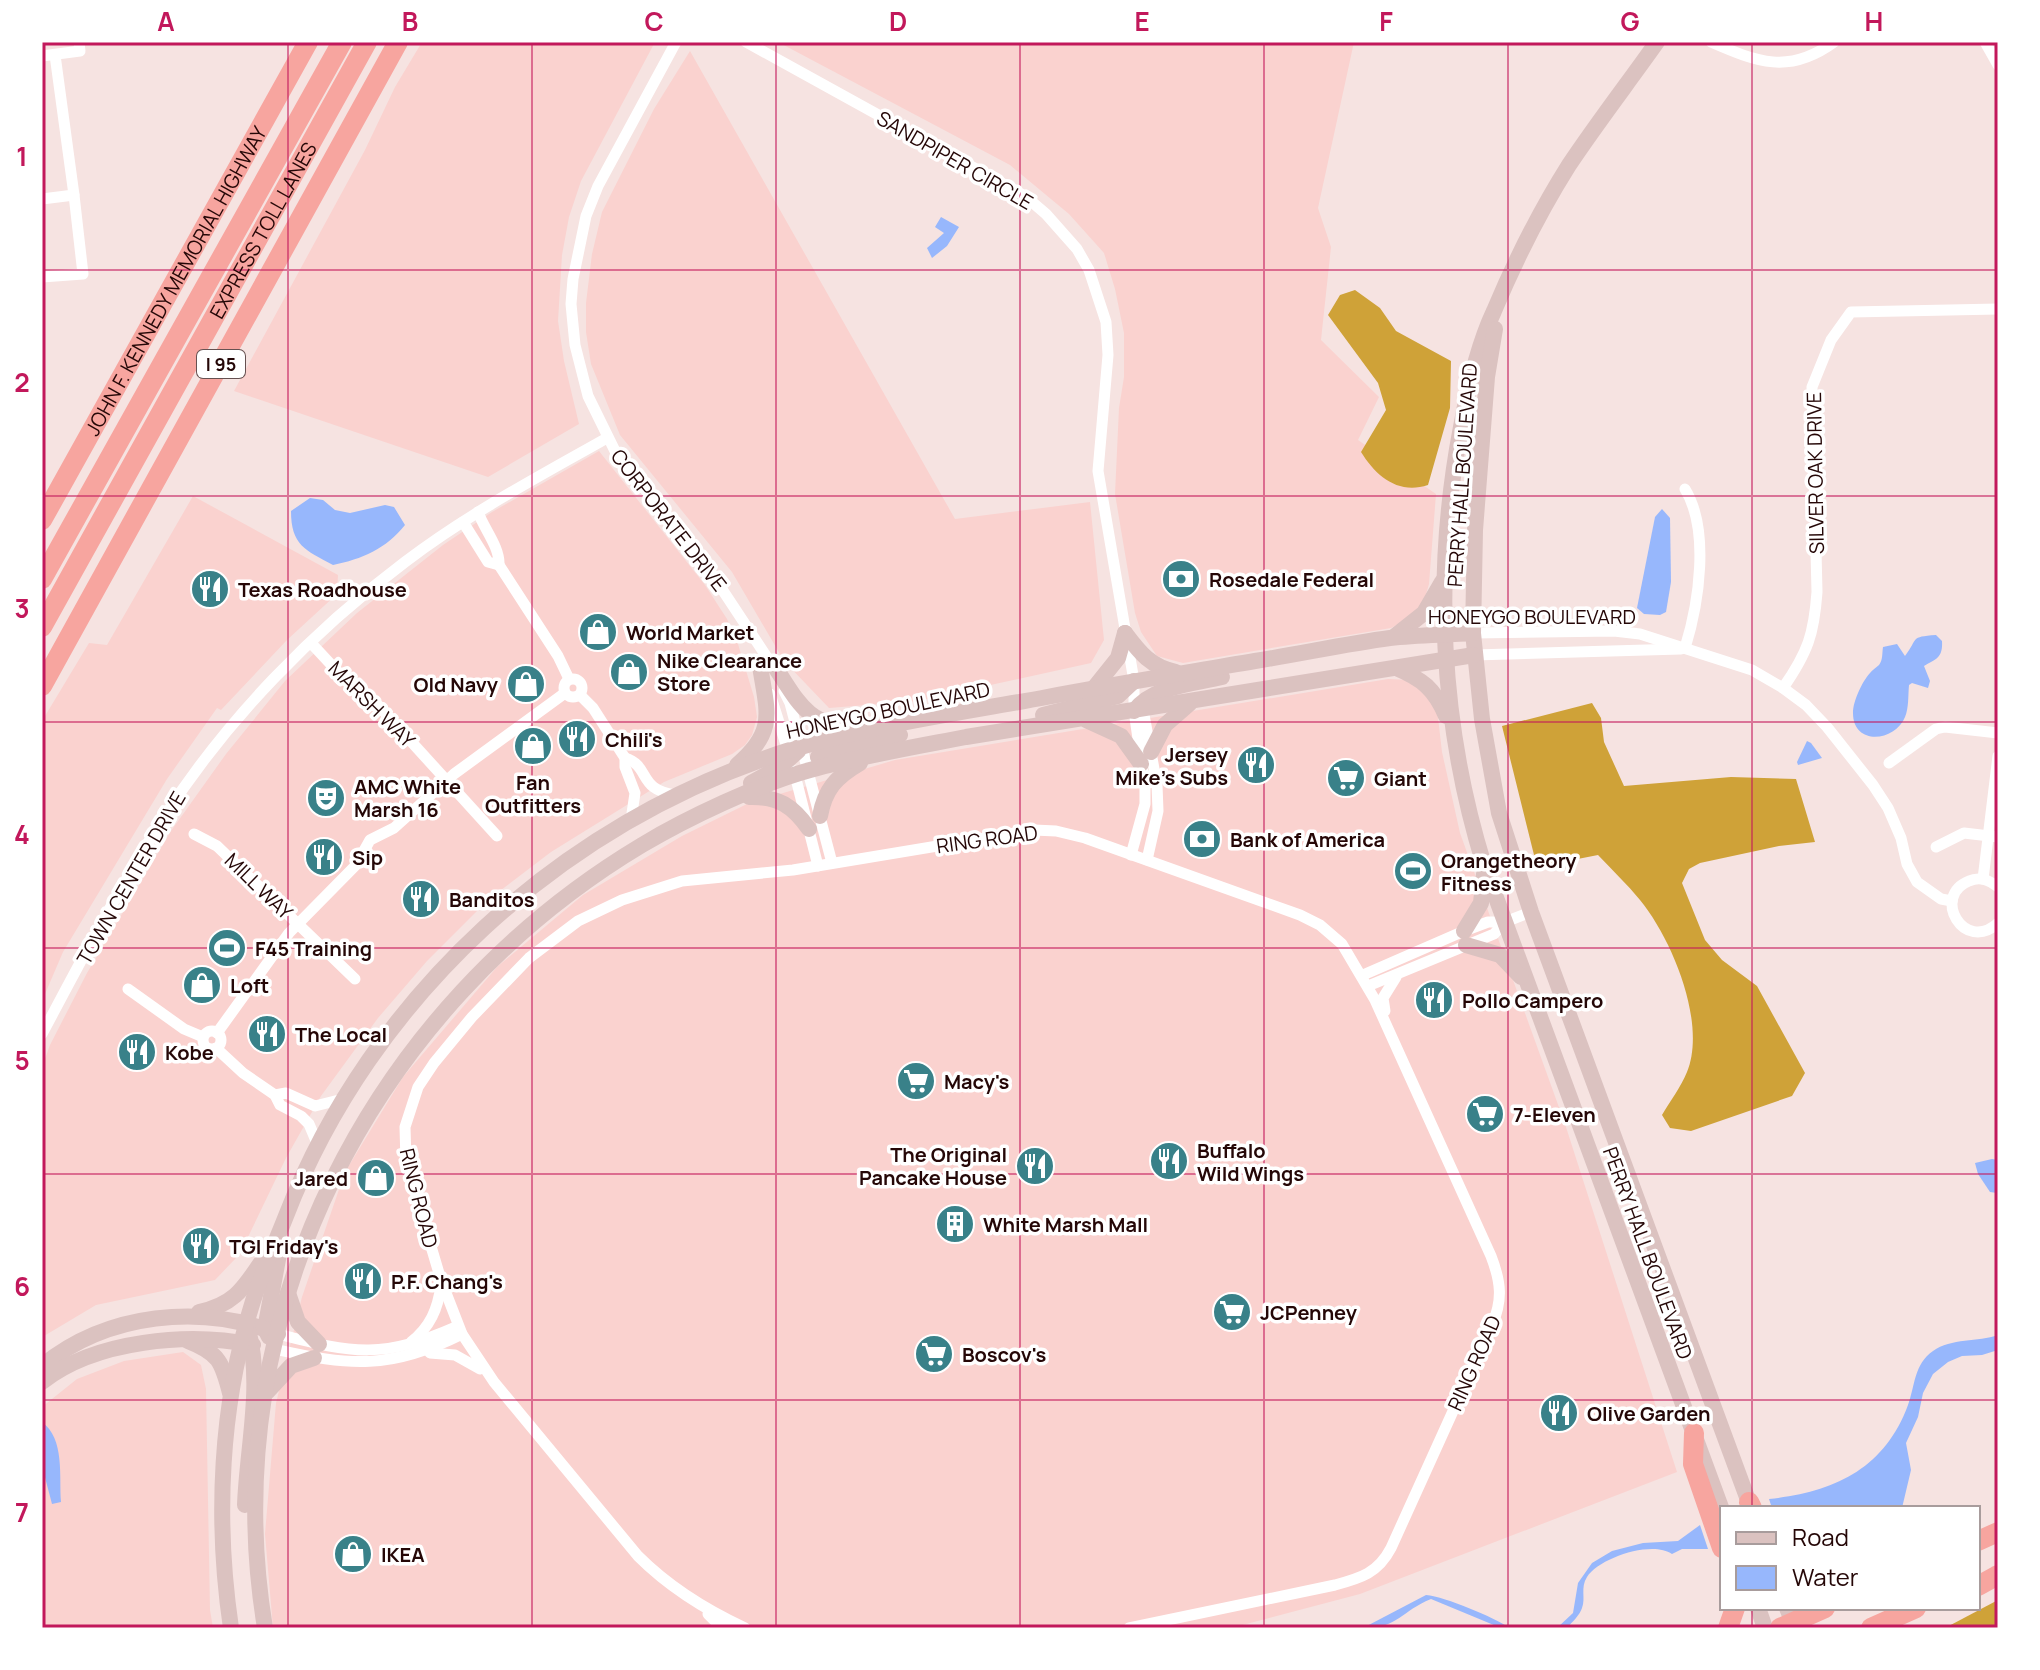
<svg xmlns="http://www.w3.org/2000/svg" width="2040" height="1670" viewBox="0 0 2040 1670" font-family="Manrope,sans-serif">
  <rect width="100%" height="100%" fill="#f6e3e1"/>
  <g fill="#fad2cf">
    <polygon points="422,42 655,42 581,181 569,217 562,255 558,321 564,361 579,424 488,477 234,391 365,150 395,87"/>
    <polygon points="778,42 1354,42 1318,208 1331,247 1321,340 1379,397 1358,440 1436,494 1429,584 1424,601 1413,616 1391,628 1183,663 1157,656 1141,632 1135,613 1115,494 1119,408 1124,377 1124,333 1115,289 1104,253 1069,214 1010,165"/>
    <polygon points="690,51 955,519 1090,502 1104,640 1091,663 917,701 829,708 784,661 732,572 620,435 591,364 586,332 586,303 592,254 602,212 654,109"/>
    <polygon points="599,451 705,585 727,619 738,644 754,697 757,717 752,735 745,745 732,754 664,782 551,852 488,900 427,961 378,1018 321,1096 286,1158 249,1235 236,1258 215,1280 96,1305 44,1336 42,1067 50,1045 87,973 171,831 226,754 285,681 357,613 443,545 492,512"/>
    <polygon points="193,496 338,575 337,594 287,640 221,710 217,708 167,779 63,952 42,1001 42,721 89,643 107,645"/>
    <polygon points="1388,679 1412,680 1437,709 1442,752 1460,833 1565,1124 1677,1472 1360,1594 1231,1628 273,1628 265,1534 276,1403 302,1297 345,1172 403,1077 497,967 583,895 682,836 749,803 895,760"/>
    <polygon points="183,1352 201,1365 206,1389 210,1610 213,1628 42,1628 42,1407 77,1379 124,1361"/>
  </g>
  <g fill="#cfa238">
    <path d="M1355,290L1380,308L1396,331L1451,361L1450,408L1428,485C1398,495 1376,476 1361,452L1386,410L1378,383L1328,315L1340,295Z"/>
    <path d="M1592,703L1601,718L1604,742L1624,786L1731,777L1796,779L1815,842L1779,846L1700,863L1689,869L1682,883L1705,940L1722,960L1757,986L1805,1073L1792,1096L1691,1131L1670,1128L1662,1115C1670,1101 1681,1087 1687,1072C1707,1023 1672,939 1640,900C1627,884 1612,870 1598,855L1537,867L1502,726Z"/>
    <polygon points="1998,1600 1998,1624 1986,1628 1945,1628"/>
  </g>
  <g fill="#97b7fc">
    <polygon points="941,217 959,227 947,246 932,258 927,248 944,233 935,227"/>
    <path d="M310,498L323,500L335,510L350,513L385,505L394,507L405,525C386,549 362,559 333,565C305,550 291,545 291,511Z"/>
    <polygon points="1662,509 1670,518 1671,582 1666,612 1660,615 1644,614 1637,608 1655,517"/>
    <path d="M1936,635L1942,641C1943,658 1936,659 1924,666L1930,681L1928,688L1912,683L1909,685C1908,695 1909,708 1905,717C1895,742 1853,746 1853,713C1853,701 1862,682 1870,673C1872,670 1876,668 1879,665C1883,660 1882,653 1883,647L1897,644L1905,656C1919,638 1909,637 1936,635Z"/>
    <polygon points="1807,741 1811,743 1822,758 1798,765 1797,762"/>
    <polygon points="1992,1159 1998,1160 1997,1193 1990,1192 1978,1174 1975,1163"/>
    <path d="M1998,1335V1350L1982,1355L1962,1356L1948,1362L1933,1374L1923,1393L1918,1417L1906,1443L1911,1470L1902,1508H1772L1769,1499C1833,1492 1884,1470 1908,1405C1915,1386 1914,1364 1933,1351C1951,1338 1978,1342 1998,1335Z"/>
    <path d="M42,1422C65,1439 59,1476 61,1502L52,1504L42,1466Z"/>
    <path d="M1700,1525L1708,1549H1682L1672,1554C1652,1540 1599,1558 1587,1577C1580,1588 1586,1598 1582,1608C1580,1615 1572,1622 1567,1628H1557L1573,1613L1578,1583L1592,1563L1612,1551L1643,1543L1678,1541Z"/>
    <path d="M1426,1595C1446,1597 1493,1617 1510,1628H1501L1431,1599C1401,1611 1399,1628 1363,1628Z"/>
  </g>
  <g fill="none" stroke-linecap="round" stroke-linejoin="round">
    <g stroke="#fff" stroke-width="11">
      <polyline points="676,42 598,186 586,216 573,279 571,304 575,345 588,396 616,453 708,568 774,668"/>
      <polyline points="746,42 1025,196 1046,214 1077,249 1089,270 1106,322 1108,355 1098,471 1134,681 1134,711 1145,787 1145,804 1131,855"/>
      <path d="M1711,42C1757,62 1789,75 1834,42"/>
      <polyline points="1985,42 1998,65"/>
      <polyline points="55,55 74,195"/>
      <polyline points="42,56 80,51 79,42"/>
      <polyline points="42,199 74,195 83,274 42,277"/>
      <path d="M1685,489C1710,530 1699,603 1685,648"/>
      <path d="M463,522L488,562L499,565C500,547 484,529 478,512"/>
      <polyline points="499,565 558,656 569,679"/>
      <polyline points="1473,633 1614,631 1640,634 1752,670 1783,688 1806,705 1827,727 1873,785 1888,808 1901,838 1907,864 1917,882 1941,899 1952,901"/>
      <polyline points="311,643 351,686 377,704 497,836"/>
      <polyline points="1474,655 1681,649"/>
      <circle cx="573" cy="688" r="9"/>
      <path d="M1783,688C1808,652 1814,634 1817,592L1812,387L1831,340L1851,312L1998,309"/>
      <polyline points="784,691 790,703 832,863"/>
      <polyline points="770,694 789,754"/>
      <polyline points="580,695 593,708 625,758 625,767 635,793 631,820"/>
      <polyline points="1142,704 1157,785 1158,811 1147,860"/>
      <path d="M625,758C651,766 637,790 676,795"/>
      <polyline points="1889,763 1936,729 1945,727 1998,733"/>
      <polyline points="794,771 818,866"/>
      <polyline points="194,834 217,846 355,979"/>
      <polyline points="1936,847 1964,833 1998,837"/>
      <polyline points="1983,879 1998,756"/>
      <path d="M1998,887C1989,880 1980,876 1969,881C1931,896 1964,954 1998,923"/>
      <polyline points="1363,975 1464,931 1488,922 1505,922 1531,912"/>
      <polyline points="1368,986 1494,934 1505,922"/>
      <polyline points="128,989 184,1029 203,1037"/>
      <polyline points="1385,1011 1383,998 1396,977"/>
      <circle cx="212" cy="1040" r="9"/>
      <polyline points="217,1033 289,933 356,865 370,840 394,828 454,774 565,693"/>
      <path d="M42,1034C81,961 120,886 164,817C227,719 313,631 405,562C468,514 538,477 607,438"/>
      <polyline points="216,1048 243,1073 275,1095 280,1105 301,1116 309,1124 317,1143"/>
      <polyline points="275,1095 286,1093 315,1106 343,1099"/>
      <path d="M278,1334C355,1354 383,1359 458,1326"/>
      <path d="M411,1342C430,1327 438,1309 441,1285"/>
      <path d="M274,1349C350,1366 390,1370 462,1334"/>
      <polyline points="430,1353 455,1355 480,1369"/>
      <polyline points="708,1614 722,1628"/>
      <path d="M745,1628C706,1610 669,1587 638,1556L494,1382L462,1334L441,1280L406,1162L405,1127L418,1087L434,1063L472,1017L529,958L578,921L622,900L682,881L793,870L1034,830L1056,831L1085,838L1300,915L1320,925L1342,944L1375,1000L1491,1256C1501,1282 1503,1300 1492,1325L1391,1548C1378,1573 1361,1578 1335,1585L1129,1628"/>
    </g>
    <g stroke="#dbc2c0" stroke-width="16">
      <path d="M1657,42C1628,83 1597,123 1569,165C1540,211 1515,261 1494,311C1477,347 1468,388 1461,427C1433,573 1440,723 1484,865L1722,1510"/>
      <polyline points="1495,329 1487,377 1475,530 1473,633 1482,719 1499,813 1531,912 1751,1508"/>
      <path d="M1125,633C1140,653 1151,667 1176,672"/>
      <polyline points="1395,636 1424,613 1442,582"/>
      <path d="M773,664C800,704 804,722 855,730"/>
      <path d="M1396,668C1422,679 1435,689 1446,716"/>
      <polyline points="1094,688 1118,658 1125,633"/>
      <path d="M1134,711C1153,686 1192,684 1222,677"/>
      <polyline points="1043,715 1118,696 1134,681"/>
      <polyline points="1086,720 1121,736 1141,764"/>
      <polyline points="1151,752 1165,725 1189,704"/>
      <polyline points="818,757 900,735"/>
      <path d="M737,765C777,731 767,712 760,666"/>
      <polyline points="751,783 780,767 798,751"/>
      <path d="M749,797C778,796 793,806 809,829"/>
      <path d="M820,816C825,789 836,777 860,763"/>
      <polyline points="1464,931 1481,903 1484,874"/>
      <polyline points="1466,945 1500,955 1521,977"/>
      <polyline points="288,1293 298,1322 319,1344"/>
      <path d="M199,1312C232,1305 242,1291 260,1264"/>
      <polyline points="269,1337 265,1329 279,1254"/>
      <path d="M188,1341C219,1353 222,1362 230,1393"/>
      <path d="M42,1366C107,1313 201,1303 278,1334"/>
      <path d="M42,1382C95,1340 189,1332 253,1345"/>
      <polyline points="267,1392 291,1366 314,1358"/>
      <path d="M245,1505C247,1448 263,1385 248,1329"/>
      <polyline points="1758,1608 1765,1628"/>
      <polyline points="1787,1608 1795,1628"/>
      <path d="M231,1628C215,1520 220,1405 253,1301C262,1272 275,1244 286,1216C371,996 563,822 787,751C871,725 961,713 1047,697C1116,684 1185,673 1255,661C1300,654 1345,644 1390,638C1418,635 1445,635 1473,633"/>
      <path d="M265,1628C213,1314 373,1006 642,845C687,818 759,784 810,770C861,756 914,747 966,737L1474,655"/>
    </g>
    <g stroke="#f7a59f" stroke-width="20">
      <path id="s1" d="M42,520L308,42"/>
      <polyline points="42,579 342,42"/>
      <path id="s2" d="M42,627L367,42"/>
      <polyline points="42,686 398,42"/>
      <polyline points="1694,1433 1693,1464 1722,1548"/>
      <polyline points="1749,1502 1752,1508"/>
      <polyline points="1978,1541 1998,1532"/>
      <polyline points="1978,1586 1998,1575"/>
      <polyline points="1728,1628 1735,1608"/>
      <polyline points="1780,1628 1825,1608"/>
      <polyline points="1871,1628 1916,1608"/>
    </g>
  </g>
  <path fill="none" stroke="#c2185b" stroke-width="2" stroke-opacity="0.55" d="M288,42V1628M532,42V1628M776,42V1628M1020,42V1628M1264,42V1628M1508,42V1628M1752,42V1508M42,270H1998M42,496H1998M42,722H1998M42,948H1998M42,1174H1998M42,1400H1998M1752,1608V1628"/>
  <defs>
    <symbol id="bank-disc" viewBox="-11 -11 22 22"><circle r="9.5" fill="#398189" stroke="#fff"/><path d="M-6-4H6V4H-6ZM0-2.3a2.3 2.3 0 1 0 0 4.6a2.3 2.3 0 1 0 0-4.6Z" fill="#fff"/></symbol>
    <symbol id="restaurant-disc" viewBox="-11 -11 22 22"><circle r="9.5" fill="#398189" stroke="#fff"/><path d="M-5-6h1v4h1v-4h1v4h1v-4h1v5L-1.5 .5V6h-2V.5L-5-1ZM5-6V6H3V1.5H1.5Q1.5-4 5-6Z" fill="#fff"/></symbol>
    <symbol id="shop-disc" viewBox="-11 -11 22 22"><circle r="9.5" fill="#398189" stroke="#fff"/><path d="M-5-2.5h2.3a2.7 3.5 0 0 1 5.4 0H5L5.5 6h-11ZM-1.5-2.5h3a1.5 2.3 0 0 0-3 0Z" fill="#fff"/></symbol>
    <symbol id="supermarket-disc" viewBox="-11 -11 22 22"><circle r="9.5" fill="#398189" stroke="#fff"/><path d="M-6-5.5h2.5l.6 2H6L4.5 2H-2.5L-4.4-4H-6ZM-1.5 3.2a1.3 1.3 0 1 0 .1 0ZM3 3.2a1.3 1.3 0 1 0 .1 0Z" fill="#fff"/></symbol>
    <symbol id="theatre-disc" viewBox="-11 -11 22 22"><circle r="9.5" fill="#398189" stroke="#fff"/><path d="M-5-5.5Q0-4 5-5.5V0Q5 5 0 6Q-5 5-5 0ZM-3.3-2.5H-1v1.5H-3.3ZM1-2.5H3.3v1.5H1ZM-2.8 1Q0 5.5 2.8 1Z" fill="#fff"/></symbol>
    <symbol id="stadium-disc" viewBox="-11 -11 22 22"><circle r="9.5" fill="#398189" stroke="#fff"/><path d="M0-5a6.5 5 0 1 0 0 10a6.5 5 0 1 0 0-10ZM-3.5-1.8h7v3.6h-7Z" fill="#fff"/></symbol>
    <symbol id="building-disc" viewBox="-11 -11 22 22"><circle r="9.5" fill="#398189" stroke="#fff"/><path d="M-4-6H4V6H1V3H-1V6H-4ZM-2.5-4.3h1.7v1.8h-1.7ZM.8-4.3h1.7v1.8H.8ZM-2.5-1h1.7V.8h-1.7ZM.8-1h1.7V.8H.8Z" fill="#fff"/></symbol>
  </defs>
  <g fill-rule="evenodd">
    <use href="#bank-disc" x="1159" y="557" width="44" height="44"/>
    <use href="#restaurant-disc" x="188" y="567" width="44" height="44"/>
    <use href="#shop-disc" x="576" y="610" width="44" height="44"/>
    <use href="#shop-disc" x="607" y="650" width="44" height="44"/>
    <use href="#shop-disc" x="504" y="662" width="44" height="44"/>
    <use href="#restaurant-disc" x="555" y="717" width="44" height="44"/>
    <use href="#shop-disc" x="511" y="724" width="44" height="44"/>
    <use href="#restaurant-disc" x="1234" y="743" width="44" height="44"/>
    <use href="#supermarket-disc" x="1324" y="756" width="44" height="44"/>
    <use href="#theatre-disc" x="304" y="776" width="44" height="44"/>
    <use href="#bank-disc" x="1180" y="817" width="44" height="44"/>
    <use href="#restaurant-disc" x="302" y="835" width="44" height="44"/>
    <use href="#stadium-disc" x="1391" y="849" width="44" height="44"/>
    <use href="#restaurant-disc" x="399" y="877" width="44" height="44"/>
    <use href="#stadium-disc" x="205" y="926" width="44" height="44"/>
    <use href="#shop-disc" x="180" y="963" width="44" height="44"/>
    <use href="#restaurant-disc" x="1412" y="978" width="44" height="44"/>
    <use href="#restaurant-disc" x="245" y="1012" width="44" height="44"/>
    <use href="#restaurant-disc" x="115" y="1030" width="44" height="44"/>
    <use href="#supermarket-disc" x="894" y="1059" width="44" height="44"/>
    <use href="#supermarket-disc" x="1463" y="1092" width="44" height="44"/>
    <use href="#restaurant-disc" x="1147" y="1139" width="44" height="44"/>
    <use href="#restaurant-disc" x="1013" y="1144" width="44" height="44"/>
    <use href="#shop-disc" x="354" y="1156" width="44" height="44"/>
    <use href="#building-disc" x="933" y="1202" width="44" height="44"/>
    <use href="#restaurant-disc" x="179" y="1224" width="44" height="44"/>
    <use href="#restaurant-disc" x="341" y="1259" width="44" height="44"/>
    <use href="#supermarket-disc" x="1210" y="1290" width="44" height="44"/>
    <use href="#supermarket-disc" x="912" y="1332" width="44" height="44"/>
    <use href="#restaurant-disc" x="1537" y="1391" width="44" height="44"/>
    <use href="#shop-disc" x="331" y="1532" width="44" height="44"/>
  </g>
  <g text-anchor="middle" dominant-baseline="central" stroke-width="7" stroke-linejoin="round" paint-order="stroke">
    <rect fill="#fff" stroke="#665151" stroke-width="2" x="197" y="350" width="48" height="28" rx="6"/>
    <g font-size="18" font-weight="bold" fill="#250707">
      <text x="221" y="364">I 95</text>
    </g>
    <g font-size="20" fill="#250707" stroke="#fff">
      <text transform="translate(955 160) rotate(30)">SANDPIPER CIRCLE</text>
      <text stroke="none"><textPath href="#s2" startOffset="454">EXPRESS TOLL LANES</textPath></text>
      <text stroke="none"><textPath href="#s1" startOffset="274">JOHN F. KENNEDY MEMORIAL HIGHWAY</textPath></text>
      <text transform="translate(1815 473) rotate(-91)">SILVER OAK DRIVE</text>
      <text transform="translate(1462 475) rotate(-86)">PERRY HALL BOULEVARD</text>
      <text transform="translate(669 520) rotate(52)">CORPORATE DRIVE</text>
      <text x="1532" y="616">HONEYGO BOULEVARD</text>
      <text transform="translate(372 704) rotate(45)">MARSH WAY</text>
      <text transform="translate(888 710) rotate(-12)">HONEYGO BOULEVARD</text>
      <text transform="translate(987 839) rotate(-8)">RING ROAD</text>
      <text transform="translate(131 878) rotate(-60)">TOWN CENTER DRIVE</text>
      <text transform="translate(259 886) rotate(44)">MILL WAY</text>
      <text transform="translate(419 1198) rotate(76)">RING ROAD</text>
      <text transform="translate(1648 1253) rotate(70)">PERRY HALL BOULEVARD</text>
      <text transform="translate(1474 1363) rotate(-66)">RING ROAD</text>
    </g>
    <g font-size="20" font-weight="bold" fill="#250707" stroke="#fff" text-anchor="start">
      <text x="1209" y="579">Rosedale Federal</text>
      <text x="238" y="589">Texas Roadhouse</text>
      <text x="626" y="632">World Market</text>
      <text x="657" y="660">Nike Clearance<tspan x="657" dy="23">Store</tspan></text>
      <text x="498" y="684" text-anchor="end">Old Navy</text>
      <text x="605" y="739">Chili's</text>
      <text x="1228" y="754" text-anchor="end">Jersey<tspan x="1228" dy="23">Mike's Subs</tspan></text>
      <text x="1374" y="778">Giant</text>
      <text x="533" y="782" text-anchor="middle">Fan<tspan x="533" dy="23">Outfitters</tspan></text>
      <text x="354" y="786">AMC White<tspan x="354" dy="23">Marsh 16</tspan></text>
      <text x="1230" y="839">Bank of America</text>
      <text x="352" y="857">Sip</text>
      <text x="1441" y="860">Orangetheory<tspan x="1441" dy="23">Fitness</tspan></text>
      <text x="449" y="899">Banditos</text>
      <text x="255" y="948">F45 Training</text>
      <text x="230" y="985">Loft</text>
      <text x="1462" y="1000">Pollo Campero</text>
      <text x="295" y="1034">The Local</text>
      <text x="165" y="1052">Kobe</text>
      <text x="944" y="1081">Macy's</text>
      <text x="1513" y="1114">7-Eleven</text>
      <text x="1197" y="1150">Buffalo<tspan x="1197" dy="23">Wild Wings</tspan></text>
      <text x="1007" y="1154" text-anchor="end">The Original<tspan x="1007" dy="23">Pancake House</tspan></text>
      <text x="348" y="1178" text-anchor="end">Jared</text>
      <text x="983" y="1224">White Marsh Mall</text>
      <text x="229" y="1246">TGI Friday's</text>
      <text x="391" y="1281">P.F. Chang's</text>
      <text x="1260" y="1312">JCPenney</text>
      <text x="962" y="1354">Boscov's</text>
      <text x="1587" y="1413">Olive Garden</text>
      <text x="381" y="1554">IKEA</text>
    </g>
  </g>
  <rect width="2040" height="1670" fill="none" stroke="#ffffff" stroke-width="88"/>
  <rect x="1720" y="1506" width="260" height="104" fill="#ffffff" stroke="#a89c9c" stroke-width="2"/>
  <rect x="1736" y="1532" width="40" height="12" fill="#dbc2c0" stroke="#a89c9c" stroke-width="2"/>
  <text x="1792" y="1546" font-size="24" fill="#250707">Road</text>
  <rect x="1736" y="1566" width="40" height="24" fill="#97b7fc" stroke="#a89c9c" stroke-width="2"/>
  <text x="1792" y="1586" font-size="24" fill="#250707">Water</text>
  <rect x="44" y="44" width="1952" height="1582" fill="none" stroke="#c2185b" stroke-width="3"/>
  <g font-size="26" text-anchor="middle" font-weight="bold" fill="#c2185b">
    <text x="166" y="31">A</text>
    <text x="410" y="31">B</text>
    <text x="654" y="31">C</text>
    <text x="898" y="31">D</text>
    <text x="1142" y="31">E</text>
    <text x="1386" y="31">F</text>
    <text x="1630" y="31">G</text>
    <text x="1874" y="31">H</text>
    <text x="22" y="166">1</text>
    <text x="22" y="392">2</text>
    <text x="22" y="618">3</text>
    <text x="22" y="844">4</text>
    <text x="22" y="1070">5</text>
    <text x="22" y="1296">6</text>
    <text x="22" y="1522">7</text>
  </g>
</svg>
